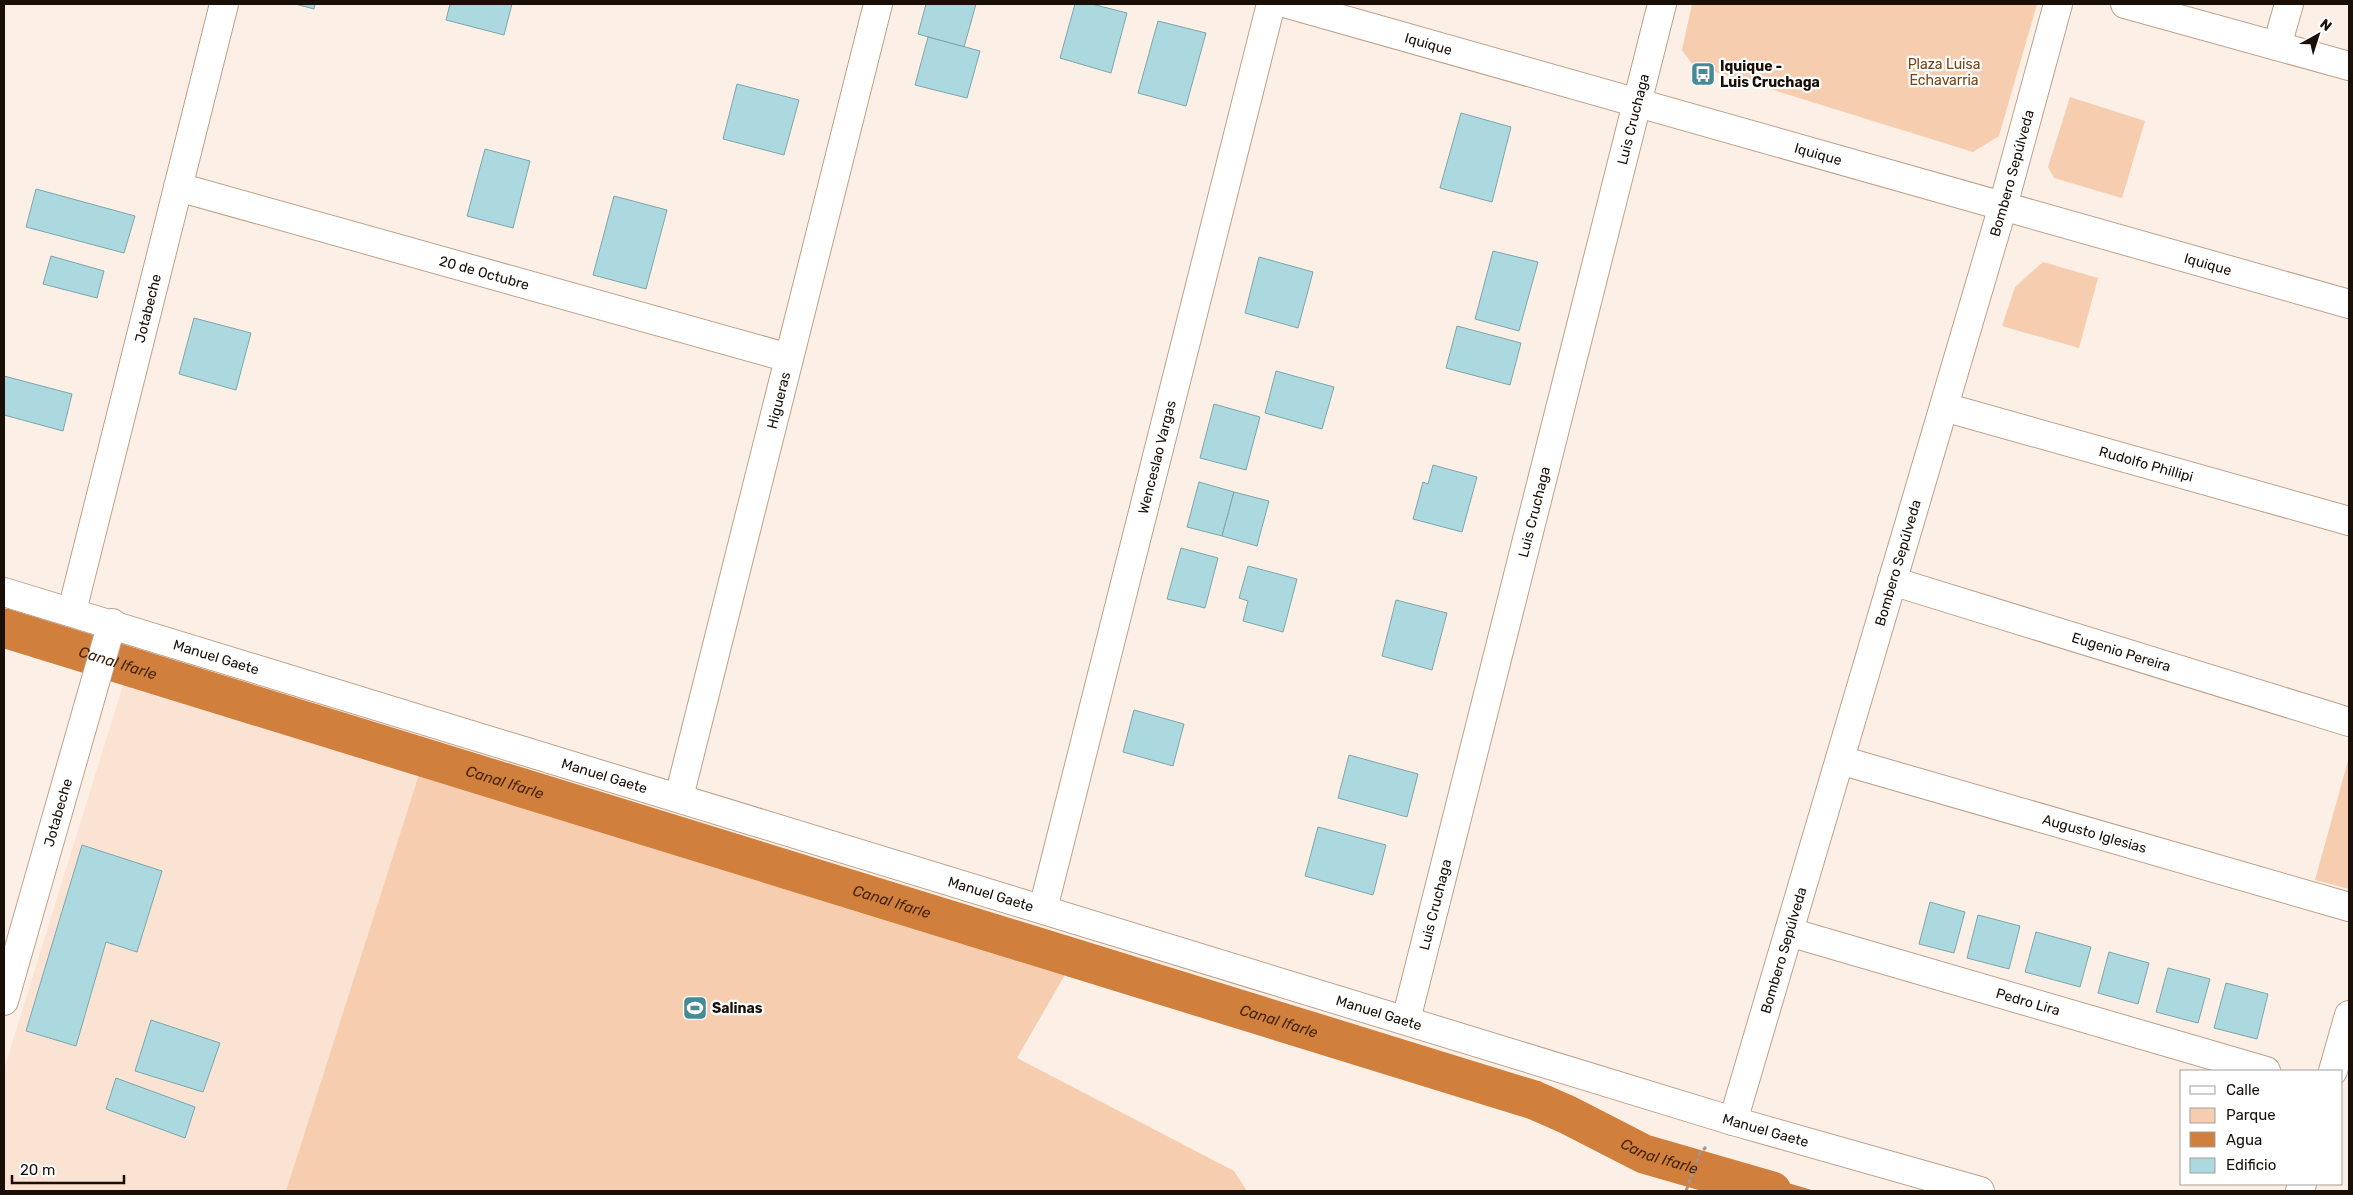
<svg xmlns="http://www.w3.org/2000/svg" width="2353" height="1195" viewBox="0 0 2353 1195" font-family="Rubik,sans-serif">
  <rect width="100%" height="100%" fill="#fcefe5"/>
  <polygon fill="#fbe3d3" points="128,669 422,765 286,1191 4,1191 4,1069"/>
  <g fill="#f7cdaf">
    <polygon points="1692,4 2037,4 1999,136 1973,152 1693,65 1682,50"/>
    <polygon points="2070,97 2145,121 2122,198 2054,178 2048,167"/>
    <polygon points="2043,262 2098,278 2079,348 2002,326 2015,287"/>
    <polygon points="2349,757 2349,889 2315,880"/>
    <polygon points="422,765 1074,959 1017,1058 1234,1171 1247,1191 286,1191"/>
  </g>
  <polygon fill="#d07f3c" points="1648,1141 1815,1191 1735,1191 1693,1182 1640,1165"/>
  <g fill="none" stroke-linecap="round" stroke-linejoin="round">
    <path stroke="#d07f3c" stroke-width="39" id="s1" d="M4,628L1534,1100L1568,1115L1644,1154L1772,1191"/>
  </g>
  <g fill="#acd8df" stroke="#7ba6ac">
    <polygon points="295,4 315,4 314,9"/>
    <polygon points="450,4 512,4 504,35 446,20"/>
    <polygon points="926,4 976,4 964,47 918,34"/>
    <polygon points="1075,4 1092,4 1127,13 1111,73 1060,58"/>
    <polygon points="1158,21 1206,33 1186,106 1138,93"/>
    <polygon points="928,37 980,51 967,98 915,85"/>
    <polygon points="737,84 799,100 784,155 723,139"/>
    <polygon points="1461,113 1511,127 1492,202 1440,188"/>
    <polygon points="485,149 530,161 513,228 467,216"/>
    <polygon points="36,189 135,216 124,253 26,227"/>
    <polygon points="614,196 667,210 646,289 593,275"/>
    <polygon points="1493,251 1538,262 1519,331 1475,319"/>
    <polygon points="51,256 104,271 97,298 43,284"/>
    <polygon points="1259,257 1313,272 1298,328 1245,313"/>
    <polygon points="194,318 251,333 236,390 179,374"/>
    <polygon points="1457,326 1521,343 1510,385 1446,368"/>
    <polygon points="1276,371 1334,387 1322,429 1265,413"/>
    <polygon points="4,376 72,394 63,431 4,415"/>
    <polygon points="1214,404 1260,417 1246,470 1200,458"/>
    <polygon points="1433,465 1477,477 1462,532 1413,519 1423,482 1428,484"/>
    <polygon points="1199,482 1234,492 1222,536 1187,527"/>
    <polygon points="1234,492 1269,501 1257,546 1222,536"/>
    <polygon points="1181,548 1218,558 1205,608 1167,599"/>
    <polygon points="1248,566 1297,579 1283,632 1243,621 1248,601 1239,598"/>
    <polygon points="1396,600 1447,613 1432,670 1382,656"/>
    <polygon points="1134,710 1184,724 1173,766 1123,752"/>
    <polygon points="1349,755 1418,774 1407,817 1338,798"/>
    <polygon points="1318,827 1386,845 1373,895 1305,876"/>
    <polygon points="82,845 162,871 137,952 106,942 76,1046 26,1031"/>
    <polygon points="1930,902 1965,912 1954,953 1919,944"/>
    <polygon points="1978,915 2020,926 2009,969 1967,958"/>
    <polygon points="2036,932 2091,947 2080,987 2025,972"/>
    <polygon points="2109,952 2149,963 2138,1004 2098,993"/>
    <polygon points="2168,968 2210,979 2198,1023 2156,1012"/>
    <polygon points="2226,983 2268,994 2257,1039 2214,1028"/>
    <polygon points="151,1020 220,1043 203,1092 135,1071"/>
    <polygon points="116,1078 195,1107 185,1138 106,1109"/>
  </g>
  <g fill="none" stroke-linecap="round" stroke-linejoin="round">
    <defs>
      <g id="minor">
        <path id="s2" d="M1288,4L2349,304"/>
        <polyline points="2125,4 2349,66"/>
        <polyline points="2277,46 2289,4"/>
        <path id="s3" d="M178,187L789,358"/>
        <path id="s4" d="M1944,407L2349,521"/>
        <path id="s5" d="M1892,581L2349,722"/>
        <path id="s6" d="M4,592L1733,1121L1980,1191"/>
        <path id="s7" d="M72,611L224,4"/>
        <path id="s8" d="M1840,760L2349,907"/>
        <path id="s9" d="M679,797L878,4"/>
        <path id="s10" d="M1043,909L1271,4"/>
        <path id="s11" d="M1789,932L2266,1071"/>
        <path id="s12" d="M4,1001L112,623"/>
        <path id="s13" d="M1406,1020L1662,4"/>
        <polyline points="2333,1071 2349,1015"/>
        <path id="s14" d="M1733,1121L2003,206L2058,4"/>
        <polyline points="2300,1191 2302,1184"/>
      </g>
    </defs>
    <use href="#minor" stroke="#bea08b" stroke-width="30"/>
    <polyline stroke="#a2968d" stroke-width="3" stroke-dasharray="5 2.5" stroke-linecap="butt" points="1686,1191 1700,1153 1706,1147"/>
    <use href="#minor" stroke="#fff" stroke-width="28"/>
  </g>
  <defs>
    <symbol id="bus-square" viewBox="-11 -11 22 22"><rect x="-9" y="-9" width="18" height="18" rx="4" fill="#458b96" stroke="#fff"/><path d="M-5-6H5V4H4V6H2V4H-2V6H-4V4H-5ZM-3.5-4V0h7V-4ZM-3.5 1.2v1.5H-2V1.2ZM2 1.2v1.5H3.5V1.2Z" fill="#fff"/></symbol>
    <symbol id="stadium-square" viewBox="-11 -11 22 22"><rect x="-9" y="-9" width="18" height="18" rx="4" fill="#458b96" stroke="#fff"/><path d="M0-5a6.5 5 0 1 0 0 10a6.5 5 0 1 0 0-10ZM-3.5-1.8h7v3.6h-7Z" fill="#fff"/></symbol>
  </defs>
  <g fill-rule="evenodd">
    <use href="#bus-square" x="1689" y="60" width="28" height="28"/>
    <use href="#stadium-square" x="681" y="994" width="28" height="28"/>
  </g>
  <g text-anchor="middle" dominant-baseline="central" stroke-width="4.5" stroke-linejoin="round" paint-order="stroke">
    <g font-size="14" fill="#190f07" stroke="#fff">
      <text stroke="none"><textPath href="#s2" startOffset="146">Iquique</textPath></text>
      <text stroke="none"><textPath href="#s13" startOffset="929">Luis Cruchaga</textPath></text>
      <text stroke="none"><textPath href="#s2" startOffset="551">Iquique</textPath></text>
      <text stroke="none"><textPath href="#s14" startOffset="988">Bombero Sepúlveda</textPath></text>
      <text stroke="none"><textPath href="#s2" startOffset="956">Iquique</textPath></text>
      <text stroke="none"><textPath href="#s3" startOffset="318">20 de Octubre</textPath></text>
      <text stroke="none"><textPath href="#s7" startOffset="312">Jotabeche</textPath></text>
      <text stroke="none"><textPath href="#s9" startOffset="409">Higueras</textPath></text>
      <text stroke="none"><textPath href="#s10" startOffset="466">Wenceslao Vargas</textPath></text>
      <text stroke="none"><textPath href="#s4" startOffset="210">Rudolfo Phillipi</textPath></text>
      <text stroke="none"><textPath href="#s13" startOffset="524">Luis Cruchaga</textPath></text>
      <text stroke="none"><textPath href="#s14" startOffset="582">Bombero Sepúlveda</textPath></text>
      <text stroke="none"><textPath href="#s5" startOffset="240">Eugenio Pereira</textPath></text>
      <text stroke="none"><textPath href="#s6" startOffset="222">Manuel Gaete</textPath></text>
      <text stroke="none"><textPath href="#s6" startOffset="628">Manuel Gaete</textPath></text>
      <text stroke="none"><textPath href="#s12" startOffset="196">Jotabeche</textPath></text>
      <text stroke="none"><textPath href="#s8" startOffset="265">Augusto Iglesias</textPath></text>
      <text stroke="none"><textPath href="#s6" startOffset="1032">Manuel Gaete</textPath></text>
      <text stroke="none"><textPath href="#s13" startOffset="119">Luis Cruchaga</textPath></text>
      <text stroke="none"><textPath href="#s14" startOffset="178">Bombero Sepúlveda</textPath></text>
      <text stroke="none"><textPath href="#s11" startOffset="249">Pedro Lira</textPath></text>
      <text stroke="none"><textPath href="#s6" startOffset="1438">Manuel Gaete</textPath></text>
      <text stroke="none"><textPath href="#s6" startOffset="1842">Manuel Gaete</textPath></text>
    </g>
    <g font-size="14" fill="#784211" stroke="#fff">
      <text x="1944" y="64">Plaza Luisa<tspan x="1944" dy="16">Echavarria</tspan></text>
    </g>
    <g font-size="14" font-weight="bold" fill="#190f07" stroke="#fff" text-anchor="start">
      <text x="1720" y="66">Iquique -<tspan x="1720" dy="16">Luis Cruchaga</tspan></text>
      <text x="712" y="1008">Salinas</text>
    </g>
    <g font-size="15" font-style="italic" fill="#452508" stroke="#fff">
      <text stroke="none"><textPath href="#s1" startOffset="119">Canal Ifarle</textPath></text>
      <text stroke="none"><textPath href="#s1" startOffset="524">Canal Ifarle</textPath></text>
      <text stroke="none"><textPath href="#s1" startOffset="929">Canal Ifarle</textPath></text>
      <text stroke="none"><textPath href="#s1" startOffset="1334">Canal Ifarle</textPath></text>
      <text stroke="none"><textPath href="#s1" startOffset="1739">Canal Ifarle</textPath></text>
    </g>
  </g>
  <rect width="2353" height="1195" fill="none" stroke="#190f07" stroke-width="10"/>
  <rect x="2180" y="1070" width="162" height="115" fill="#ffffff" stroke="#a39f9c"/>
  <rect x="2190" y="1086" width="25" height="8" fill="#ffffff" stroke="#a39f9c"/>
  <text x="2226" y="1095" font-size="15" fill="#190f07">Calle</text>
  <rect x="2190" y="1108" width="25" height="15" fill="#f7cdaf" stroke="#a39f9c"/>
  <text x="2226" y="1120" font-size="15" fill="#190f07">Parque</text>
  <rect x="2190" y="1132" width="25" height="15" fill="#d07f3c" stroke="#a39f9c"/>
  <text x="2226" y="1145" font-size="15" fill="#190f07">Agua</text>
  <rect x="2190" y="1158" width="25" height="15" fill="#acd8df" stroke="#a39f9c"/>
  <text x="2226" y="1170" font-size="15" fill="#190f07">Edificio</text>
  <g transform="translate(2318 35) rotate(39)" stroke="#ffffff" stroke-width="4" paint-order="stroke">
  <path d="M0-4L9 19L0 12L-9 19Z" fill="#190f07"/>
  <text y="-8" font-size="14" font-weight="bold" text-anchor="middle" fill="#190f07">N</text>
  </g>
  <path d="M12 1175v8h112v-8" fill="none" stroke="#190f07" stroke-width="2.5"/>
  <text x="20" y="1175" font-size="15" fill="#190f07" stroke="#ffffff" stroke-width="4" paint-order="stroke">20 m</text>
</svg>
